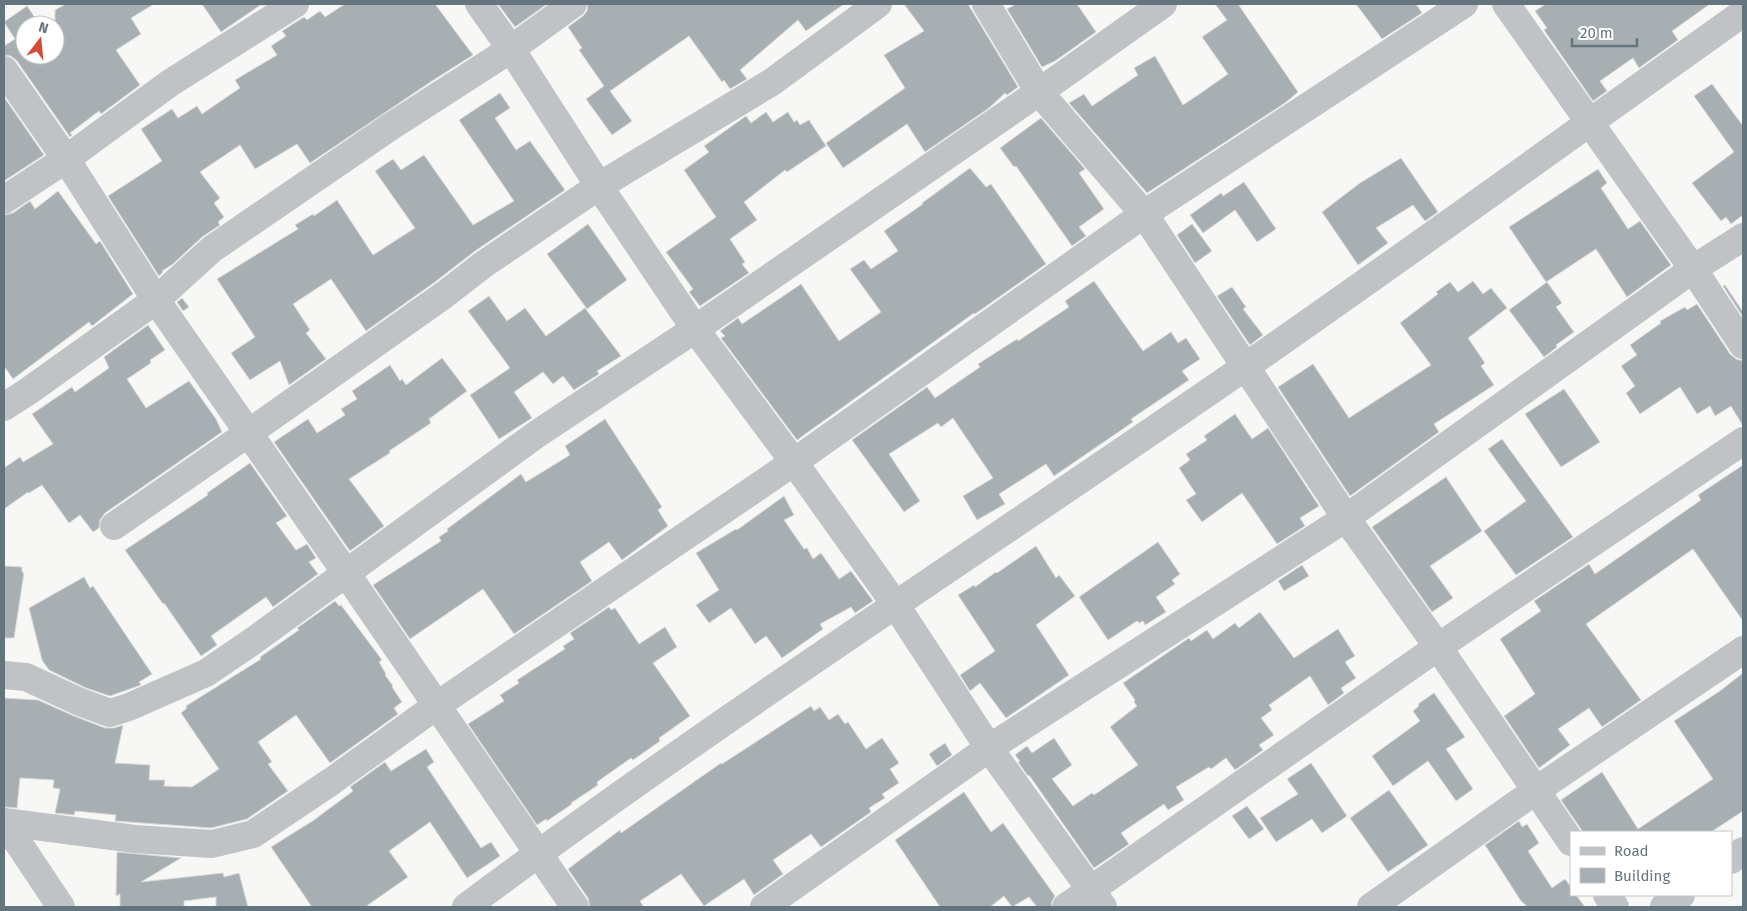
<svg xmlns="http://www.w3.org/2000/svg" width="1747" height="911" viewBox="0 0 1747 911" font-family="'Fira Sans',sans-serif">
  <rect width="100%" height="100%" fill="#f7f7f5"/>
  <g fill="#a7afb3" stroke="#d9d9d7">
    <polygon points="66,4 154,4 131,18 141,34 116,50 140,85 101,114 99,111 70,133 72,135 70,137 17,61 11,56 4,55 4,46 15,39 4,22 27,6 40,25 25,25 25,55 55,55 55,10"/>
    <polygon points="202,4 266,4 263,6 262,4 221,32"/>
    <polygon points="345,4 435,4 473,55 432,81 310,163 297,144 255,169 240,145 200,172 220,198 214,203 224,217 218,222 220,225 202,237 173,264 162,271 163,272 159,276 108,196 162,161 141,129 172,109 178,118 197,106 202,114 240,88 235,80 277,55 271,46 286,36 282,31 304,17 307,20 320,11 325,17"/>
    <polygon points="498,4 547,4 515,27"/>
    <polygon points="588,4 844,4 806,31 798,20 740,70 747,79 730,89 724,80 722,82 689,36 610,91 632,121 612,135 586,99 604,86 579,50 582,48 568,27 583,16 587,11"/>
    <polygon points="904,4 968,4 1018,87 1007,95 1005,93 989,108 925,152 907,124 843,168 826,143 905,88 884,55 924,31"/>
    <polygon points="1016,4 1077,4 1096,32 1055,61 1042,67 1007,9"/>
    <polygon points="1215,4 1238,4 1298,92 1285,103 1147,193 1069,103 1084,94 1092,106 1138,75 1134,68 1155,56 1183,105 1201,93 1228,74 1202,37 1227,20"/>
    <polygon points="1356,4 1416,4 1422,13 1382,39"/>
    <polygon points="1546,4 1710,4 1672,31 1678,40 1639,68 1633,58 1600,81 1607,91 1593,101 1544,30 1547,28 1535,11"/>
    <polygon points="1712,84 1743,126 1743,215 1731,224 1726,217 1721,221 1692,183 1734,152 1694,96"/>
    <polygon points="500,93 510,108 495,118 516,150 530,141 565,190 475,251 435,282 366,331 331,279 293,304 310,330 306,333 326,359 289,385 280,361 250,380 231,353 255,337 217,279 298,229 295,225 313,214 314,216 337,200 373,255 415,228 375,171 393,159 401,170 424,155 473,225 514,201 459,120"/>
    <polygon points="4,97 44,155 4,181"/>
    <polygon points="766,112 773,122 788,112 794,122 797,120 800,125 809,120 826,146 787,172 785,170 744,202 757,220 730,239 745,262 742,264 749,273 700,306 689,292 693,289 666,252 716,217 684,170 709,152 704,146 746,116 751,123"/>
    <polygon points="1041,118 1085,169 1079,173 1104,209 1079,227 1086,236 1072,246 1016,166 1014,167 1000,148"/>
    <polygon points="1401,158 1438,212 1425,221 1413,205 1376,228 1388,243 1358,265 1322,212 1360,183"/>
    <polygon points="970,168 986,187 991,184 1046,264 975,314 974,313 797,440 721,338 725,336 720,331 738,318 742,324 801,284 839,341 881,312 850,269 864,260 871,269 898,251 884,231 923,204 922,203"/>
    <polygon points="1598,169 1607,183 1601,188 1628,229 1640,221 1671,265 1627,297 1596,249 1546,282 1509,227"/>
    <polygon points="1244,182 1276,229 1257,242 1235,210 1203,233 1190,215 1221,193 1223,196"/>
    <polygon points="58,191 96,244 100,241 133,294 92,326 89,322 13,379 4,366 4,215 13,213 30,201 35,209"/>
    <polygon points="588,224 627,280 587,309 547,254"/>
    <polygon points="1192,224 1212,251 1195,263 1177,235"/>
    <polygon points="1094,281 1143,351 1171,332 1178,343 1186,338 1200,359 1182,371 1189,380 1131,419 1133,422 1054,476 1046,464 999,494 1005,504 977,520 963,496 993,478 953,418 941,427 938,423 889,454 920,501 904,512 852,440 927,387 935,398 980,367 978,364 1017,339 1018,341 1069,307 1065,301"/>
    <polygon points="1473,281 1483,294 1491,288 1507,308 1468,338 1485,363 1481,366 1494,385 1434,424 1439,432 1350,496 1278,387 1313,364 1349,418 1431,365 1400,323 1438,294 1436,292 1450,282 1458,292"/>
    <polygon points="1547,282 1562,303 1556,307 1574,332 1556,345 1557,347 1544,357 1509,310"/>
    <polygon points="1725,285 1743,312 1743,317 1723,286"/>
    <polygon points="1232,287 1246,307 1243,309 1263,335 1250,345 1217,296"/>
    <polygon points="489,296 507,321 525,308 546,336 585,308 621,356 597,371 599,374 574,390 563,376 553,384 543,372 514,392 532,418 499,439 470,395 510,368 468,311"/>
    <polygon points="182,298 189,307 183,311 177,302"/>
    <polygon points="1697,304 1730,354 1736,359 1743,361 1743,426 1731,406 1715,416 1710,406 1697,414 1680,387 1640,414 1626,393 1635,386 1621,366 1637,355 1630,345 1661,323 1660,321 1685,307 1687,310"/>
    <polygon points="148,325 165,350 150,360 151,363 127,379 146,408 189,381 216,419 222,432 105,513 100,520 99,528 93,532 80,515 69,523 42,485 29,493 28,492 4,509 4,468 20,457 23,462 53,444 32,414 72,387 75,392 109,368 104,357"/>
    <polygon points="442,358 467,391 429,419 431,423 389,451 390,453 349,479 384,526 350,551 274,442 308,419 317,433 345,415 341,409 357,399 352,391 390,365 400,381 402,379 406,385"/>
    <polygon points="1564,389 1600,442 1561,467 1525,414"/>
    <polygon points="1235,414 1252,439 1268,428 1319,506 1300,518 1305,526 1277,544 1242,493 1202,522 1186,500 1196,494 1179,468 1190,460 1186,454 1207,440 1204,436"/>
    <polygon points="605,419 662,507 658,510 668,526 622,560 609,542 580,562 592,581 514,634 483,589 410,639 373,585 441,541 439,537 448,531 447,529 521,474 526,482 570,455 565,446"/>
    <polygon points="1502,439 1573,537 1516,575 1484,531 1526,501 1488,449"/>
    <polygon points="250,463 287,516 276,523 296,550 307,544 316,558 309,562 318,574 273,607 266,597 211,636 217,645 201,656 164,603 163,604 125,550 208,495 207,493"/>
    <polygon points="1743,465 1743,621 1693,549 1586,624 1641,700 1602,727 1589,708 1558,729 1570,745 1539,768 1504,716 1535,694 1500,639 1541,611 1534,601 1589,564 1595,574 1701,500 1698,495"/>
    <polygon points="1446,477 1482,531 1430,566 1453,598 1432,612 1372,527"/>
    <polygon points="784,496 794,515 784,520 804,549 807,548 813,559 821,553 839,579 851,571 873,601 855,613 851,607 820,624 823,629 782,658 766,636 755,644 731,608 709,623 696,605 719,590 696,553 736,529 737,530"/>
    <polygon points="1158,542 1180,574 1172,580 1175,584 1156,597 1166,612 1145,625 1143,621 1139,623 1137,621 1108,640 1079,597"/>
    <polygon points="1036,546 1056,578 1059,575 1075,596 1036,625 1069,675 1006,718 980,683 970,691 960,675 995,651 958,595 974,585 975,587 996,572 997,573"/>
    <polygon points="1302,565 1309,576 1284,591 1278,581"/>
    <polygon points="4,566 22,567 22,572 24,573 14,638 4,638"/>
    <polygon points="84,577 90,588 93,586 152,674 139,682 141,685 110,696 86,688 49,670 42,660 29,608"/>
    <polygon points="335,601 339,606 341,605 382,660 379,662 386,674 385,675 393,686 392,687 402,702 394,708 398,714 330,763 296,715 258,742 272,762 268,764 288,791 247,819 211,828 115,821 116,815 75,811 74,815 55,813 60,789 53,788 54,780 20,778 17,808 4,807 4,698 38,700 74,716 105,728 114,728 123,725 115,763 150,765 149,780 165,780 164,786 192,787 219,769 181,713 187,708 186,706 261,659 260,657 299,630 297,628"/>
    <polygon points="609,607 611,610 615,608 639,644 665,627 677,647 653,663 690,716 659,738 660,741 633,760 631,758 597,782 598,785 571,803 572,804 547,821 546,819 537,825 468,724 504,701 500,695 519,683 517,680 565,649 563,646 574,639 570,633"/>
    <polygon points="1260,612 1294,658 1338,629 1355,656 1345,662 1356,678 1341,688 1344,693 1328,705 1310,676 1269,705 1272,710 1261,718 1274,735 1259,745 1263,750 1235,770 1226,758 1211,769 1209,767 1176,787 1184,800 1168,810 1164,804 1121,833 1129,844 1094,868 1029,775 1028,776 1018,762 1020,761 1015,755 1027,746 1032,753 1054,738 1072,765 1052,779 1073,806 1092,793 1094,795 1138,765 1110,727 1137,706 1134,702 1135,700 1123,683 1189,638 1191,641 1207,630 1213,639 1235,623 1239,628"/>
    <polygon points="1743,673 1743,811 1711,832 1583,832 1561,800 1602,772 1638,829 1713,779 1674,721 1720,691"/>
    <polygon points="1434,693 1465,737 1446,749 1473,789 1456,801 1428,761 1393,786 1372,756 1420,721 1413,711 1419,706 1418,704"/>
    <polygon points="811,706 814,711 820,707 829,720 838,714 845,724 848,722 866,749 882,738 899,763 890,769 899,783 882,794 885,798 869,808 871,812 821,847 811,834 773,860 783,874 754,895 744,879 704,906 681,874 640,901 644,907 590,907 588,898 568,869 620,830 621,833 721,763 722,764"/>
    <polygon points="945,743 952,755 937,766 929,754"/>
    <polygon points="426,749 434,762 427,767 481,848 491,842 500,856 467,878 430,822 389,851 408,877 365,907 312,907 271,847 314,820 353,791 350,787 385,762 391,771"/>
    <polygon points="1311,763 1347,816 1322,833 1312,819 1276,842 1260,818 1298,794 1287,779"/>
    <polygon points="1389,790 1428,845 1388,872 1350,818"/>
    <polygon points="964,792 991,832 1003,823 1055,896 1052,901 1051,907 1037,907 1029,897 1012,907 1004,896 990,907 940,907 895,840"/>
    <polygon points="1247,806 1264,829 1249,839 1232,816"/>
    <polygon points="1519,821 1522,827 1527,824 1539,843 1528,851 1552,888 1565,879 1571,887 1571,895 1576,895 1585,907 1523,907 1526,905 1521,901 1485,845"/>
    <polygon points="117,852 181,858 141,882 223,873 224,877 239,873 248,907 216,907 216,897 184,901 184,907 120,907 120,894 116,896"/>
  </g>
  <g fill="none" stroke-linecap="round" stroke-linejoin="round">
    <g stroke="#bfc3c6" stroke-width="28">
      <polyline points="479,4 511,49 599,186 695,329 794,462 895,604 989,748 1103,907"/>
      <polyline points="986,4 1039,92 1144,214 1346,518 1438,647 1571,842"/>
      <polyline points="1506,4 1693,269 1743,345"/>
      <polyline points="4,70 66,159 170,83 295,4"/>
      <polyline points="4,200 66,159 156,300 346,573 575,907"/>
      <polyline points="4,407 30,390 156,300 212,249 390,127 511,49 573,4"/>
      <polyline points="114,526 247,434 444,295 484,264 599,186 772,82 878,4"/>
      <polyline points="4,675 26,677 80,702 110,713 129,707 206,673 253,641 537,434 695,329 1039,92 1163,4"/>
      <polyline points="4,822 135,839 212,844 253,834 332,781 436,706 794,462 1144,214 1464,4"/>
      <polyline points="4,833 15,838 61,907"/>
      <polyline points="1731,860 1743,851"/>
      <polyline points="1607,895 1615,907"/>
      <path d="M466,907C719,718 985,547 1245,367C1412,251 1577,131 1743,13"/>
      <polyline points="764,907 989,748 1346,518 1693,269 1743,237"/>
      <polyline points="1066,907 1438,647 1743,441"/>
      <polyline points="1371,907 1535,791 1743,650"/>
      <polyline points="1664,907 1681,895"/>
    </g>
  </g>
  <rect width="1747" height="911" fill="none" stroke="#65757d" stroke-width="10"/>
  <rect x="1570" y="831" width="162" height="65" fill="#ffffff" stroke="#c1c8cb"/>
  <rect x="1580" y="847" width="25" height="8" fill="#bfc3c6" stroke="#c1c8cb"/>
  <text x="1614" y="856" font-size="15" fill="#65757d">Road</text>
  <rect x="1580" y="868" width="25" height="15" fill="#a7afb3" stroke="#c1c8cb"/>
  <text x="1614" y="881" font-size="15" fill="#65757d">Building</text>
  <g transform="translate(40 40) rotate(16)"><circle r="24" fill="#ffffff" stroke="#c1c8cb"/>
  <path d="M0-4L9 19L0 12L-9 19Z" fill="#d54b38"/>
  <text y="-8" font-size="14" font-weight="bold" text-anchor="middle" fill="#65757d">N</text>
  </g>
  <path d="M1572 38v8h65v-8" fill="none" stroke="#65757d" stroke-width="2.5"/>
  <text x="1580" y="38" font-size="15" fill="#65757d" stroke="#ffffff" stroke-width="4" paint-order="stroke">20 m</text>
</svg>
